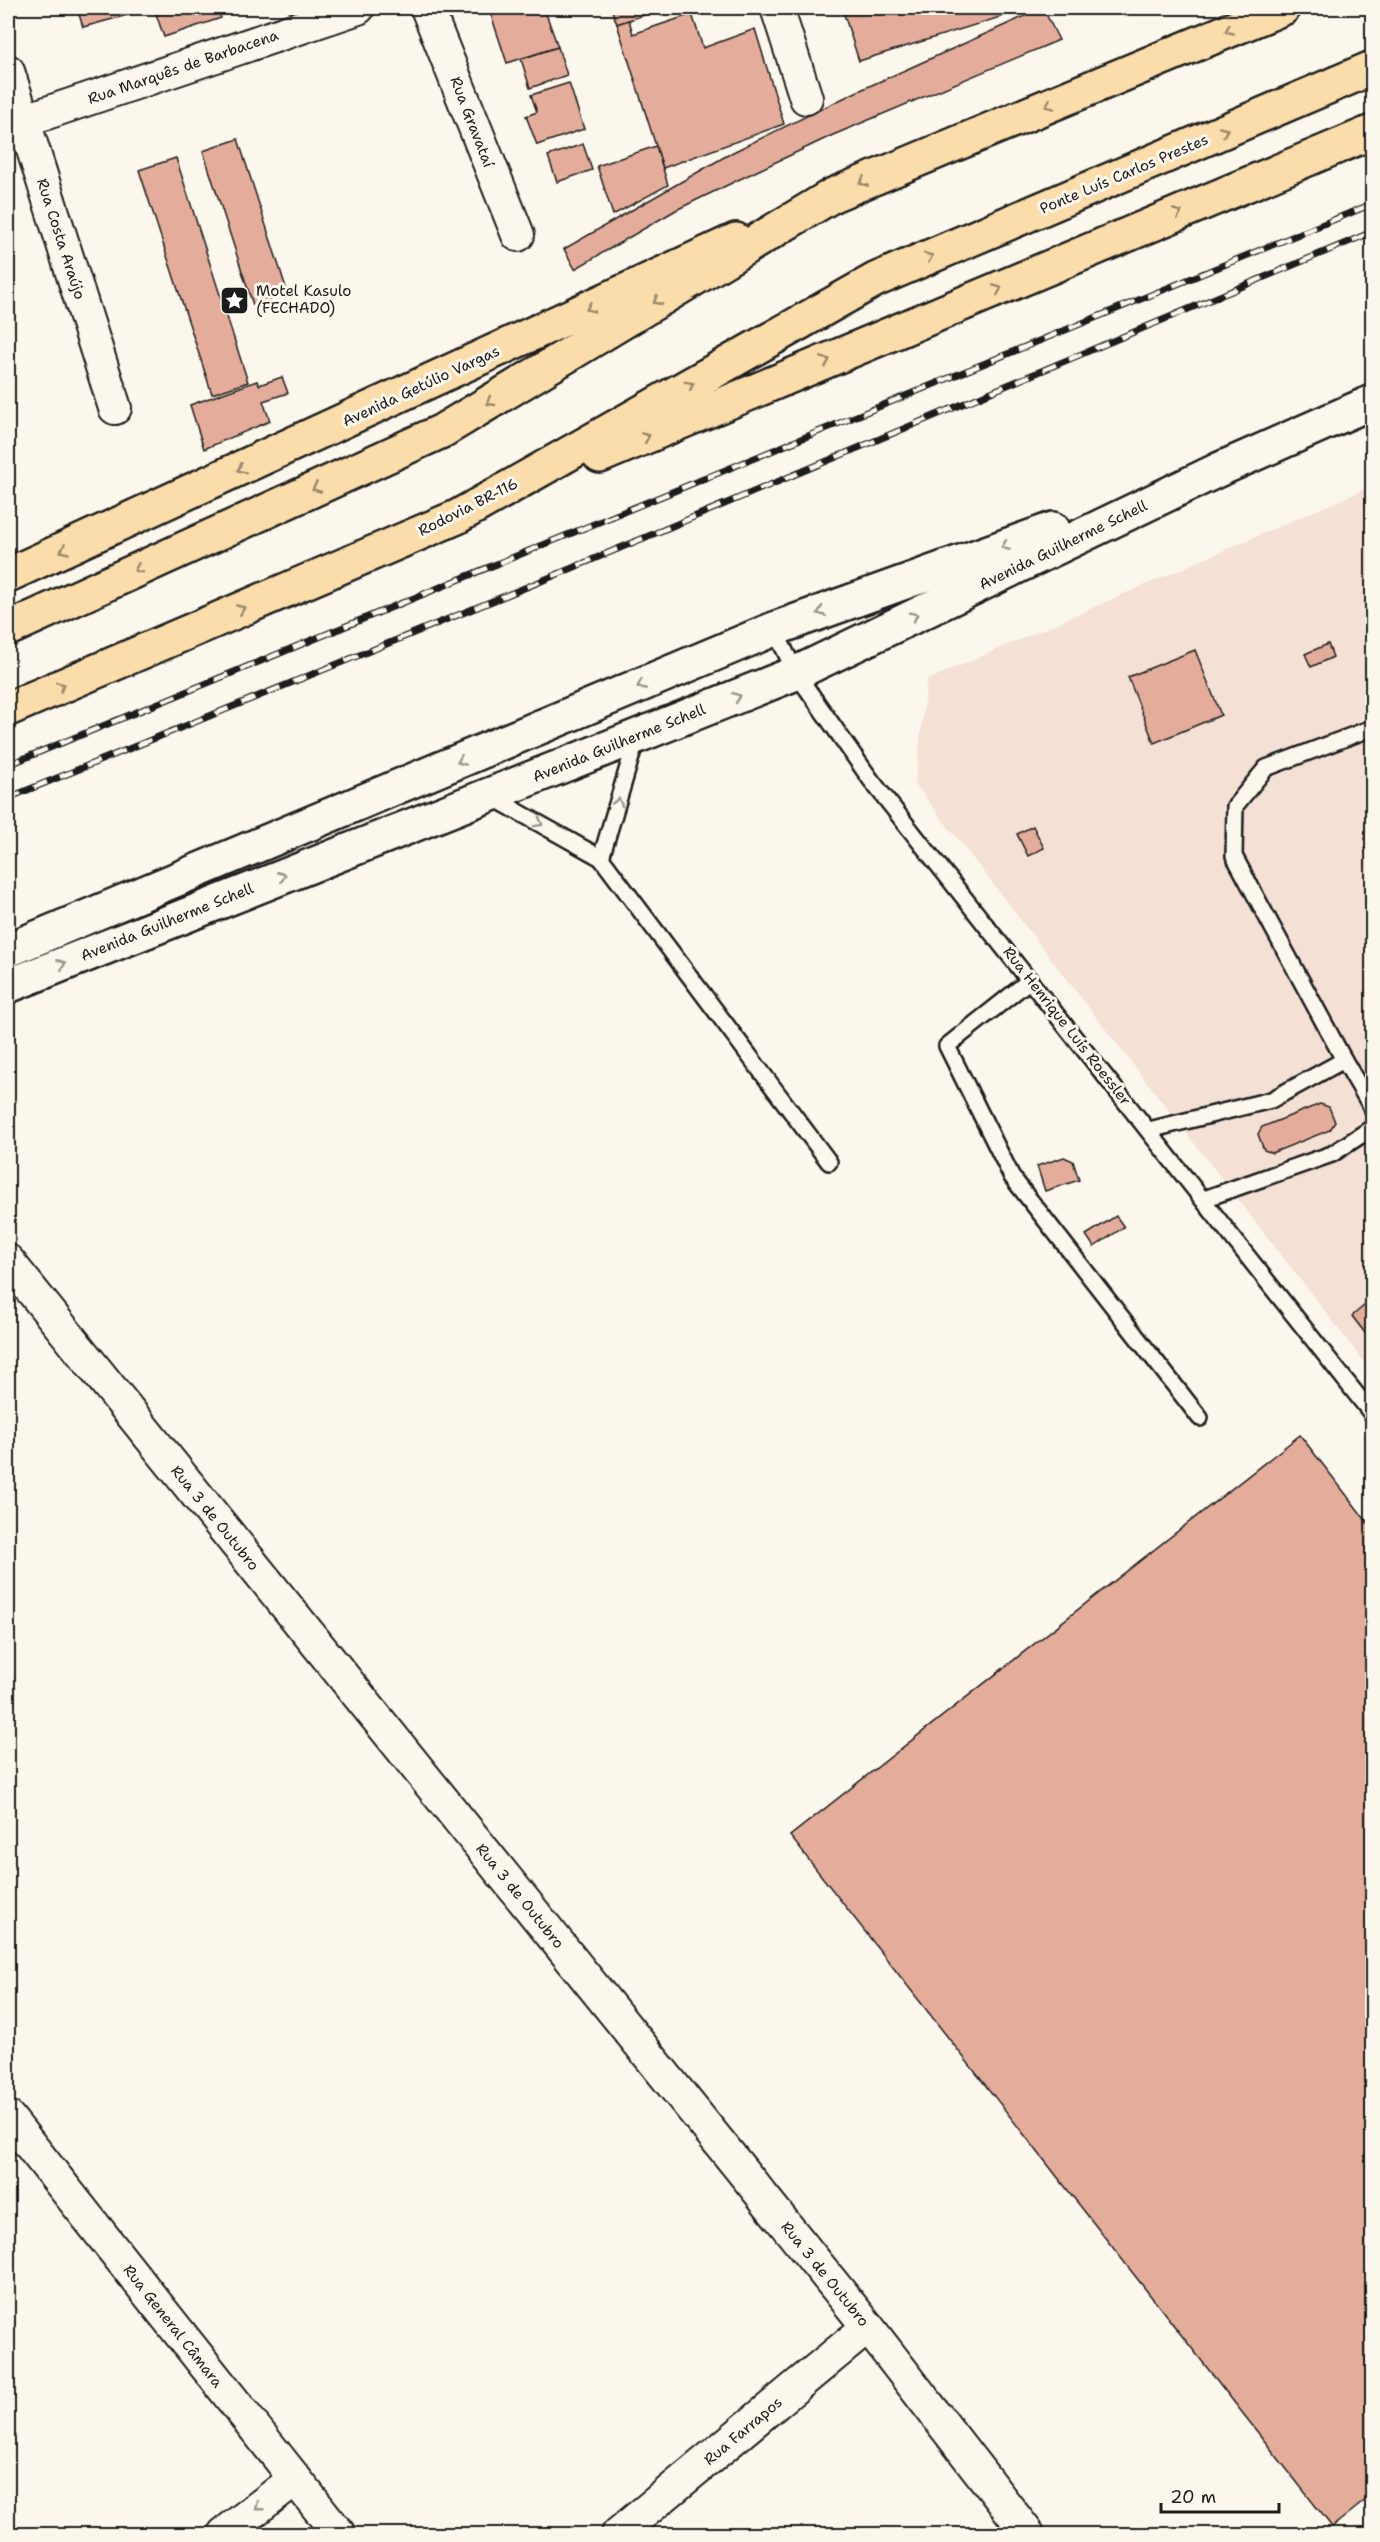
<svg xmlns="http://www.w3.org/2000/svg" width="1380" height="2542" viewBox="0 0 1380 2542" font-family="'Shantell Sans',sans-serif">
  <rect width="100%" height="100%" fill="#fbf7ec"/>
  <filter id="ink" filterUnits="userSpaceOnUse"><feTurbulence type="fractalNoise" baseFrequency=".0167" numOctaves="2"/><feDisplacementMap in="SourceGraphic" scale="12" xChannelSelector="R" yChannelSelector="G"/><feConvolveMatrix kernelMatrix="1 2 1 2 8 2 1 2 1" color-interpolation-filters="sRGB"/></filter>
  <g filter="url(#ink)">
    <polygon fill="#f4e0d4" points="1372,486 1372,1372 915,784 927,680"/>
    <g fill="#e4ac9b" stroke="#1c1c1c" stroke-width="1.5">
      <polygon points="77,8 138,8 139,12 83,27"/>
      <polygon points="154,8 217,8 221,18 164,37"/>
      <polygon points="505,8 544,8 558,47 507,63 490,12"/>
      <polygon points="611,8 648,8 650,13 617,24"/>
      <polygon points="842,8 1029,8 859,61"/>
      <polygon points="1043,8 1059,40 833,135 740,179 676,210 575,269 564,249 733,152 854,93"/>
      <polygon points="692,14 703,48 755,29 784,124 663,168 617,24 629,20 633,34"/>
      <polygon points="558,47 567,75 530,88 521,59"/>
      <polygon points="569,83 584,129 537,145 526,116 537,112 531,95"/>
      <polygon points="238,139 288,294 253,305 203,151"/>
      <polygon points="583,144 592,170 557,182 548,156"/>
      <polygon points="656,146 668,185 613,215 597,166"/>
      <polygon points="176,158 248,382 212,394 139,170"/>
      <polygon points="282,377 288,393 263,401 270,421 204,449 190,405 257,381 259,385"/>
      <polygon points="1328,644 1333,657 1311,667 1305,654"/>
      <polygon points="1195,650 1221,715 1154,743 1128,677"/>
      <polygon points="1033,826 1044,848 1028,856 1017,834"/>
      <polygon points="1320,1104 1329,1107 1335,1122 1330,1130 1272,1153 1264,1150 1258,1134 1262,1127"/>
      <polygon points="1064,1157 1073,1161 1079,1180 1045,1191 1037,1166"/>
      <polygon points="1116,1216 1124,1227 1094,1247 1086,1235"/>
      <polygon points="1372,1299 1372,1342 1352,1316"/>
      <polygon points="1300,1435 1372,1528 1372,2495 1332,2527 790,1836"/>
    </g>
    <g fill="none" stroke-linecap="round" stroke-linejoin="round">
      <defs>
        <g id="service">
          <polyline points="774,629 796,673 871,780 1372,1414"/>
          <polyline points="1372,728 1266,768 1235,806 1234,856 1344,1060 1372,1108"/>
          <polyline points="490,796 601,858 829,1162"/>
          <polyline points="601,858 637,737"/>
          <polyline points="1030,980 947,1046 1012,1177 1200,1418"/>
          <polyline points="1149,1130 1271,1100 1344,1060"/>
          <polyline points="1204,1199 1332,1154 1372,1128"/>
        </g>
        <g id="minor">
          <polyline points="427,8 518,235"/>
          <polyline points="777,8 806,98"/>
          <polyline points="8,71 115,408"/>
          <polyline points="8,126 358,8"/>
          <polyline points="8,1261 868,2327 1028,2534"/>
          <polyline points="8,2117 339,2534"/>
          <polyline points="224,2534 295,2479"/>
          <polyline points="618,2534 868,2327"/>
        </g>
        <g id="secondary">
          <polyline points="8,950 774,629 1053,529"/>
          <polyline points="8,986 796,673 1218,470 1372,402"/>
        </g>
        <polyline id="primary" points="8,575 736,240"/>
        <g id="motorway">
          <polyline points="600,456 1372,132"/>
          <polyline points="8,629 442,431 833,195 1283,8"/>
          <polyline points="8,709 457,517 875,280 1372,68"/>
        </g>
      </defs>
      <use href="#service" stroke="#1c1c1c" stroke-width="20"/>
      <use href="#minor" stroke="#1c1c1c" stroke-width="36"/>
      <use href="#secondary" stroke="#1c1c1c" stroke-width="38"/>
      <use href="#primary" stroke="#1c1c1c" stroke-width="38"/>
      <use href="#motorway" stroke="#1c1c1c" stroke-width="38"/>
      <use href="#service" stroke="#fbf7ec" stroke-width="15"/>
      <use href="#minor" stroke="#fbf7ec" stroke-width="32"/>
      <use href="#secondary" stroke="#fbf7ec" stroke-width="33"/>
      <use href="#primary" stroke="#fbddab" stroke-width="33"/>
      <use href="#motorway" stroke="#fbddab" stroke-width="33"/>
      <defs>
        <g id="rail">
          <polyline points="8,765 1372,204"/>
          <polyline points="8,798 539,582 1372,232"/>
        </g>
      </defs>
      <use href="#rail" stroke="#1c1c1c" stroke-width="7"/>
      <use href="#rail" stroke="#fbf7ec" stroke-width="4.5" stroke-dasharray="14" stroke-linecap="butt"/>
    </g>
    <defs><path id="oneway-chevron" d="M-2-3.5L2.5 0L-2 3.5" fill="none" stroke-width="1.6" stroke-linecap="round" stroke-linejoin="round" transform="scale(1.5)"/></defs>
    <g stroke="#97866b">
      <use href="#oneway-chevron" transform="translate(1229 30) rotate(157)"/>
      <use href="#oneway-chevron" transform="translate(1049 105) rotate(157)"/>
      <use href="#oneway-chevron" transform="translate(1224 131) rotate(-23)"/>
      <use href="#oneway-chevron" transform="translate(863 182) rotate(157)"/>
      <use href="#oneway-chevron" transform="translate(1178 213) rotate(-23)"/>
      <use href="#oneway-chevron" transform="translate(929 257) rotate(-23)"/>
      <use href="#oneway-chevron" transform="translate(998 289) rotate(-23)"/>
      <use href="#oneway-chevron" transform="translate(657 301) rotate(149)"/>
      <use href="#oneway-chevron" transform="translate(590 308) rotate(155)"/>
      <use href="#oneway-chevron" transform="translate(826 361) rotate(-23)"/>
      <use href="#oneway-chevron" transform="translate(690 385) rotate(-29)"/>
      <use href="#oneway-chevron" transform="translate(490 402) rotate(149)"/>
      <use href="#oneway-chevron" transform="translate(646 437) rotate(-23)"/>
      <use href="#oneway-chevron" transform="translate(241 469) rotate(155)"/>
      <use href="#oneway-chevron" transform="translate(316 488) rotate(156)"/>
      <use href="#oneway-chevron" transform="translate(64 550) rotate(156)"/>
      <use href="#oneway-chevron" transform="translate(138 569) rotate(156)"/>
      <use href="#oneway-chevron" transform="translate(241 609) rotate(-23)"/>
      <use href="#oneway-chevron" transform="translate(61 686) rotate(-23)"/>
    </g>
    <g stroke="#97948e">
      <use href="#oneway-chevron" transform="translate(1005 546) rotate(160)"/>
      <use href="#oneway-chevron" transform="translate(821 612) rotate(160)"/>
      <use href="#oneway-chevron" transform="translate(914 616) rotate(-26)"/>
      <use href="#oneway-chevron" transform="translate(641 685) rotate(157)"/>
      <use href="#oneway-chevron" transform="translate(737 697) rotate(-21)"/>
      <use href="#oneway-chevron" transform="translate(461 761) rotate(157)"/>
      <use href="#oneway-chevron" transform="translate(618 802) rotate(-74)"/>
      <use href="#oneway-chevron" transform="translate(539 823) rotate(29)"/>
      <use href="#oneway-chevron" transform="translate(282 876) rotate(-22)"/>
      <use href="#oneway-chevron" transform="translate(62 964) rotate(-22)"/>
      <use href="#oneway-chevron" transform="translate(259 2507) rotate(142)"/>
    </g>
  </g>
  <defs>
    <symbol id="sight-square" viewBox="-11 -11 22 22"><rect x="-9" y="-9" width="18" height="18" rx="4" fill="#1c1c1c" stroke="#fbf7ec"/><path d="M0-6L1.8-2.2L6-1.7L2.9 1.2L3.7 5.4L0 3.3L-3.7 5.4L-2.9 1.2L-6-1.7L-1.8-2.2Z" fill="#fff"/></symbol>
  </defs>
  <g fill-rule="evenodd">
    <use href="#sight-square" x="218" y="284" width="33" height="33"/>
  </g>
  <g text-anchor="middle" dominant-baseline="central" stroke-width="6" stroke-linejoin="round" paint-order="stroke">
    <g font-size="15" fill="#1c1c1c" stroke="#fbf7ec">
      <text transform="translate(183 67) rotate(-19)">Rua Marquês de Barbacena</text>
      <text transform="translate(472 122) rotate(69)">Rua Gravataí</text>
      <text transform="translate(1124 174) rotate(-23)">Ponte Luís Carlos Prestes</text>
      <text transform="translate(61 239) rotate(72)">Rua Costa Araújo</text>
      <text transform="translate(421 386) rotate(-25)">Avenida Getúlio Vargas</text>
      <text transform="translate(468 507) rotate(-27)">Rodovia BR-116</text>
      <text transform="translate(1063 545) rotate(-26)">Avenida Guilherme Schell</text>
      <text transform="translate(619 743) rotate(-22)">Avenida Guilherme Schell</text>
      <text transform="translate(167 922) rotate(-22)">Avenida Guilherme Schell</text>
      <text transform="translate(1067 1026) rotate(52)">Rua Henrique Luís Roessler</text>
      <text transform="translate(215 1518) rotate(51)">Rua 3 de Outubro</text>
      <text transform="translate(520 1896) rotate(51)">Rua 3 de Outubro</text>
      <text transform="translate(825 2274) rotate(51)">Rua 3 de Outubro</text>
      <text transform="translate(173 2326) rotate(52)">Rua General Câmara</text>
      <text transform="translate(743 2431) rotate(-40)">Rua Farrapos</text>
    </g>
    <g font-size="15" fill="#1c1c1c" stroke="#fbf7ec" text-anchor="start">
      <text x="256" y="291">Motel Kasulo<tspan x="256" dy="17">(FECHADO)</tspan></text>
    </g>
  </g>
  <rect width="1380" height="2542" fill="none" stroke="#fbf7ec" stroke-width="30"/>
  <rect x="15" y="15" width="1350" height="2512" fill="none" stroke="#1c1c1c" stroke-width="2" filter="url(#ink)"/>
  <path d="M1161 2503v9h118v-9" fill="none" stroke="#1c1c1c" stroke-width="3"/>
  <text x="1170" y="2503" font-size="18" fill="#1c1c1c" stroke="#fbf7ec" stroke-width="4.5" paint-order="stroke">20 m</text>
</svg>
